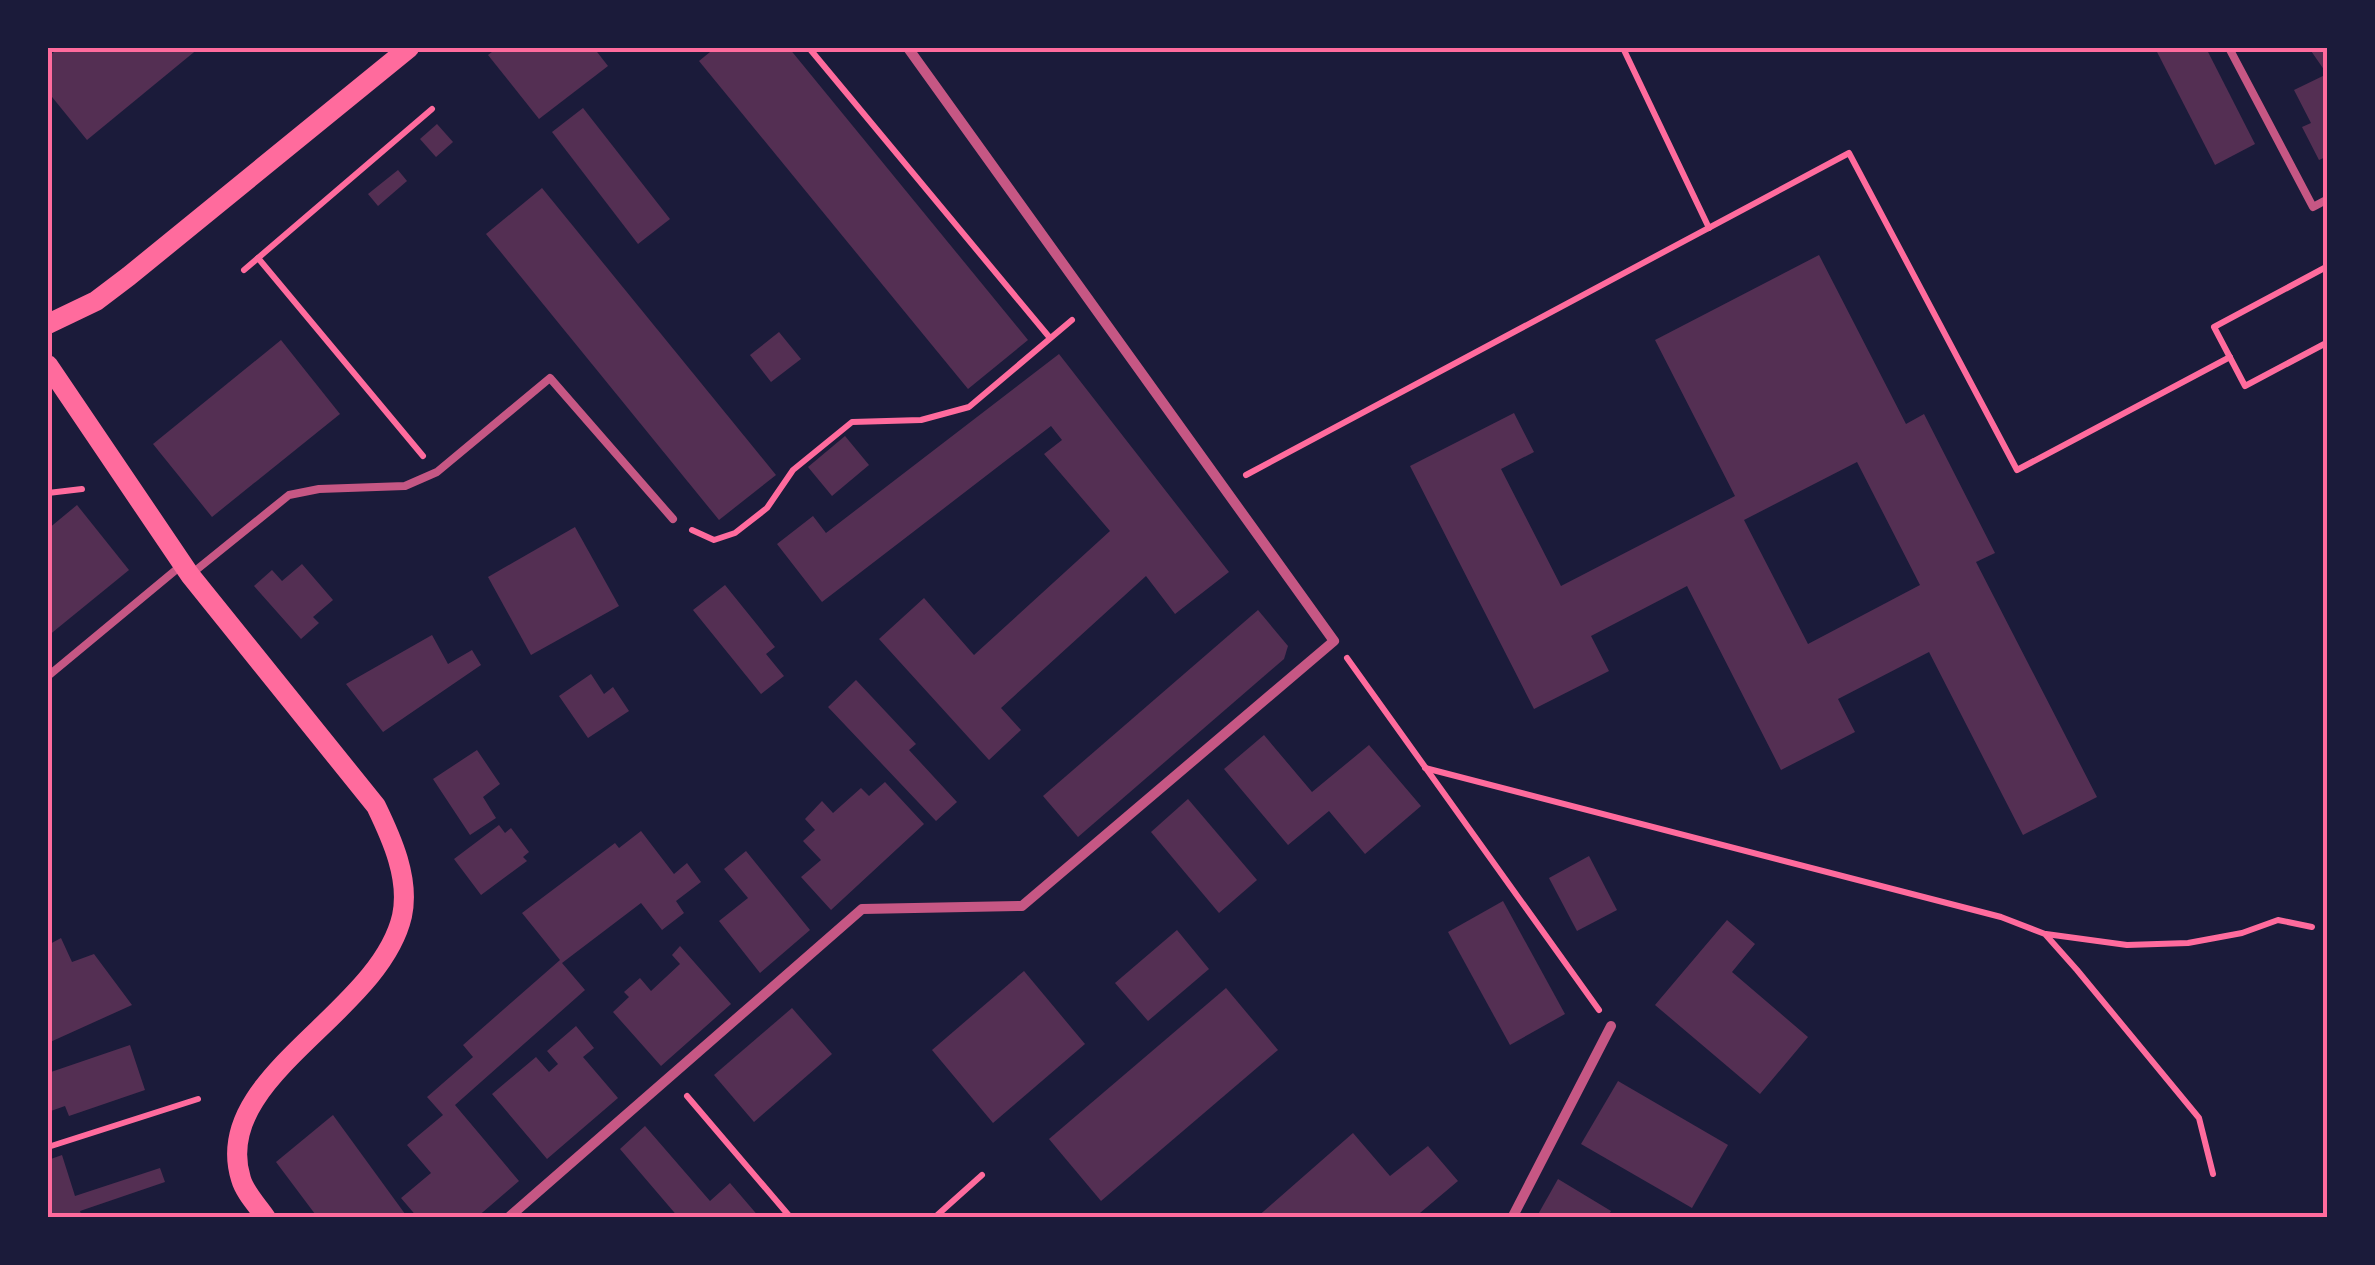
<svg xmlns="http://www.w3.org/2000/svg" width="2375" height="1265" viewBox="0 0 2375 1265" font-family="'Playfair Display',serif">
  <rect width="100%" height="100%" fill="#1b1b3a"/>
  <g fill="#542f53" fill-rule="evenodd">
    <polygon points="59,48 199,48 87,140 48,92 48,57"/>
    <polygon points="497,48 594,48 608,66 539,119 488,55"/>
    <polygon points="715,48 789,48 1028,340 968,389 699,61"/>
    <polygon points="2155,48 2206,48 2255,144 2215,165"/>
    <polygon points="2309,48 2328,48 2328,156 2319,160 2302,127 2311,123 2294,90 2327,74"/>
    <polygon points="583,108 670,219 638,244 552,132"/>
    <polygon points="437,124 453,142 436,157 420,139"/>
    <polygon points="398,170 407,181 378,206 368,194"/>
    <polygon points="542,188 776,475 719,520 486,234"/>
    <path d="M1819,255L1906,424L1924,414L1995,553L1976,562L2097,797L2023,835L1929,652L1838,699L1855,732L1781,770L1687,586L1591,636L1609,671L1534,709L1410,466L1514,413L1534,452L1501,469L1561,586L1735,496L1655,340ZM1857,462L1920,585L1808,644L1744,520Z"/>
    <polygon points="779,332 801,359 771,382 750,355"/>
    <polygon points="281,340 340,414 212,517 153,444"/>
    <polygon points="1059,354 1229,572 1175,614 1146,576 1001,708 1021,730 989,760 879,639 924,598 974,655 1110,531 1044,454 1062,440 1051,426 822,602 777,544 813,516 826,533"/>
    <polygon points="845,436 869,465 832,496 808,467"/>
    <polygon points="77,505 129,570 48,636 48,529"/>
    <polygon points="575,527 619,606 531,655 488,577"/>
    <polygon points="302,564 333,600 313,617 319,623 301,639 254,586 272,570 282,581"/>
    <polygon points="725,585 775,647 766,654 784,676 761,694 693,610"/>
    <polygon points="1258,610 1288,646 1284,659 1078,837 1043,796"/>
    <polygon points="432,635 448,664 472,650 481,665 383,732 346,684"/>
    <polygon points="591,674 604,694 613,687 629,711 588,738 559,696"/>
    <polygon points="856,680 916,744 909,750 957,802 936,821 828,707"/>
    <polygon points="1264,735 1312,792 1369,745 1421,806 1365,854 1329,811 1288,845 1224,769"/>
    <polygon points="477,750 500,784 483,797 496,818 470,835 433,779"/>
    <polygon points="885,782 924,824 831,910 801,877 821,860 803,841 815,830 805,819 822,801 833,813 861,788 869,796"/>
    <polygon points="1188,799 1257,880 1219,913 1151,832"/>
    <polygon points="499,825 505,833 511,828 529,852 523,857 527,861 481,895 454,859"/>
    <polygon points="641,831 674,874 687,863 701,882 676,901 684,913 662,930 641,903 562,963 585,990 455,1105 519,1181 476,1218 418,1218 401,1198 431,1173 407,1145 443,1115 427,1097 473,1057 463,1045 560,960 522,913 615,843 619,848"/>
    <polygon points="746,851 810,930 760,973 719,921 748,898 724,869"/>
    <polygon points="1589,856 1617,910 1577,931 1549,878"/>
    <polygon points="1503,901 1565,1014 1510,1045 1448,932"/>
    <polygon points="1727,920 1755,944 1732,972 1808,1037 1760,1094 1655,1005"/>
    <polygon points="1177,930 1209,969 1148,1021 1115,983"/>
    <polygon points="61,938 72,962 94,954 132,1005 48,1043 48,945"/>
    <polygon points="680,946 731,1004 661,1066 613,1012 629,997 624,992 640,978 651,991 680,964 672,955"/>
    <polygon points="1024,971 1085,1044 993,1123 932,1050"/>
    <polygon points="1226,988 1278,1050 1101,1201 1049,1139"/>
    <polygon points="792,1008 832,1054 754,1122 714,1075"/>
    <polygon points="576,1026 594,1048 583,1057 618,1098 547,1159 492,1094 536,1057 549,1072 558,1064 547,1051"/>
    <polygon points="130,1045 145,1090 69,1116 65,1106 48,1112 48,1073"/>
    <polygon points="1618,1081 1728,1145 1692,1208 1581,1144"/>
    <polygon points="333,1115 408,1218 318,1218 276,1162"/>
    <polygon points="645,1126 710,1201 730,1183 760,1218 679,1218 620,1149"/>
    <polygon points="1353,1133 1390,1176 1428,1146 1458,1181 1414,1218 1256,1218"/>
    <polygon points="62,1155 75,1196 160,1168 165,1182 80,1211 82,1218 48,1218 48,1160"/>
    <polygon points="1558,1179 1611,1211 1607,1218 1536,1218"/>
  </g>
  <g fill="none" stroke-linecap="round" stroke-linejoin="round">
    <g stroke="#ff6b9d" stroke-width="6">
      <polyline points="809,48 1050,338"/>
      <polyline points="1623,48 1709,228"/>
      <polyline points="258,258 423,456"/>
      <polyline points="2328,266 2214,327 2245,386 2328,342"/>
      <polyline points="244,270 432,109"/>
      <polyline points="1246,475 1849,153 2017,470 2230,357"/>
      <polyline points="48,493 82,489"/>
      <polyline points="692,530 714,540 735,533 767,508 793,470 852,422 921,420 969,407 1072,320"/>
      <polyline points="1347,658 1599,1010"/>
      <polyline points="1425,768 2001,917 2045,934 2077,970 2199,1118 2213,1174"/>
      <polyline points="2046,934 2127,945 2188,943 2242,933 2278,920 2312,927"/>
      <polyline points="687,1096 791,1218"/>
      <polyline points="48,1147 198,1099"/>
      <polyline points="934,1218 982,1175"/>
    </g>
    <g stroke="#c65784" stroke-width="8">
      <polyline points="2229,48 2313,207 2328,199"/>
      <polyline points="190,575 289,495 319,489 405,486 437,472 550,378 673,519"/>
      <polyline points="48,676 183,564"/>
    </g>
    <g stroke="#c65784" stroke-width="10">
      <polyline points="508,1218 862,909 1022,906 1334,641 908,48"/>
      <polyline points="1512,1218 1611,1026"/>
    </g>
    <g stroke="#ff6b9d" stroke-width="20">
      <polyline points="48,324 96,301 129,276 409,48"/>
      <path d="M48,365L190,575L376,806C392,839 410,879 402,916C379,1015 209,1077 241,1179C245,1193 258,1206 266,1218"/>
    </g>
  </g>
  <rect width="2375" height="1265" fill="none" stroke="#1b1b3a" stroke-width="100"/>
  <rect x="50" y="50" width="2275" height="1165" fill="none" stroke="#ff6b9d" stroke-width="4"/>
</svg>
